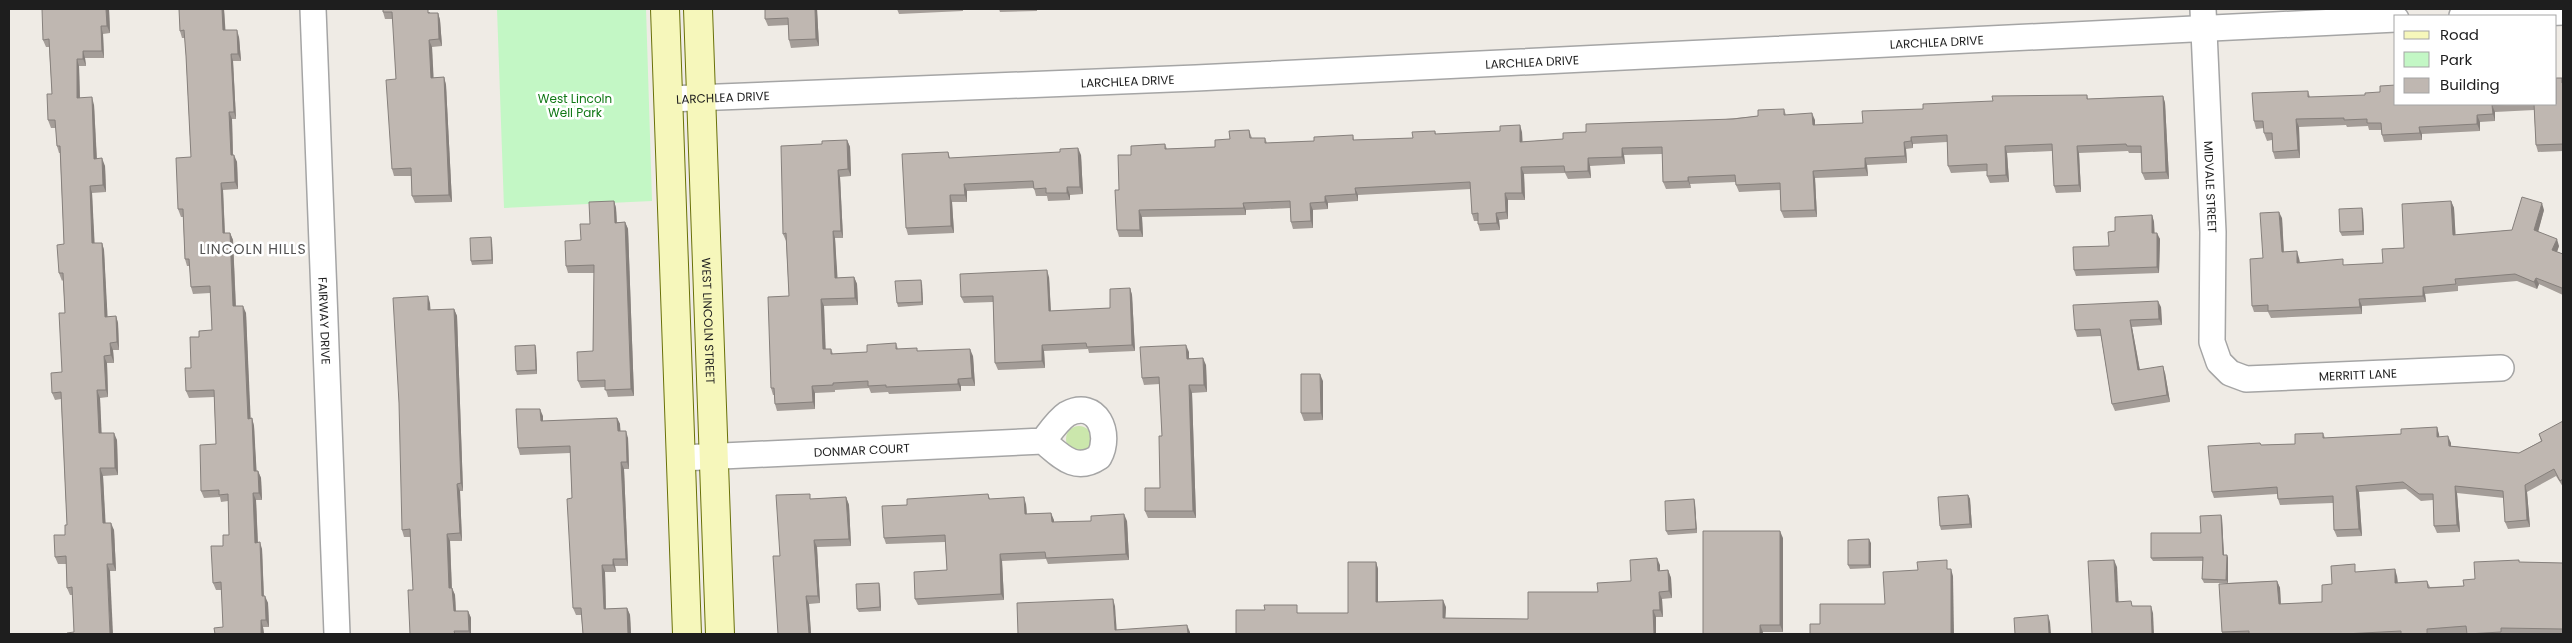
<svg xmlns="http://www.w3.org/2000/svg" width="2572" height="643" viewBox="0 0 2572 643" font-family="Poppins,sans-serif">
  <rect width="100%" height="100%" fill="#efebe5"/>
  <circle fill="#cbe7ac" cx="1079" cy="439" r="13"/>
  <polygon fill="#c3f7c5" points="497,9 646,9 652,201 504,208"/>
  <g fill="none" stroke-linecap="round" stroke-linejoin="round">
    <defs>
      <g id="street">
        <path id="s1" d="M313,9L337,634"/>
        <path id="s2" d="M2203,9L2213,232L2212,342L2219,362L2230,373L2246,379L2501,368"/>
        <polyline points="2462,16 2563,12"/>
        <path id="s3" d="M668,99L1196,78L2396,19"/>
        <path id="s4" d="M681,458L1043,441C1061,456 1075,473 1099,457C1112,434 1097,398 1067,414C1058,420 1050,432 1043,441"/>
      </g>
      <g id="secondary">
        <polyline points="665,9 687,634"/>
        <path id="s5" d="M698,9L720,634"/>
      </g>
    </defs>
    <use href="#street" stroke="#a5a5a5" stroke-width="28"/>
    <use href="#secondary" stroke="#697109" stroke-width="30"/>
    <use href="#street" stroke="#fff" stroke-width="25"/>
    <use href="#secondary" stroke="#f6f7bb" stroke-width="28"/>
  </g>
  <g fill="#a49d98">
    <polygon points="109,9 110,33 103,34 104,58 85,58 86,66 79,66 80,98 94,105 97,159 105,166 106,192 92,193 94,243 102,243 104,250 107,317 116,316 118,323 119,350 113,350 114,363 107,363 108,397 100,398 101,433 117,440 118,475 103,476 105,523 114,530 116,571 110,571 74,632 73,595 70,595 67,588 66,564 58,564 55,557 65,535 67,525 61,399 55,400 52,393 62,372 65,313 63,280 62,281 59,273 64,244 60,153 59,153 57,146 56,128 51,128 48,120 52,94 49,47 46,47 43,40"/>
    <polygon points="224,9 225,30 239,37 241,61 233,61 236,119 232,119 233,155 237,162 238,189 223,190 225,233 230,233 233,240 236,306 246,313 250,419 252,418 254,426 256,471 258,471 261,478 262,500 256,500 258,542 262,549 264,596 268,603 269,627 263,627 264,634 215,634 223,627 222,590 216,590 213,583 223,546 229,535 228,501 221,502 220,497 204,498 201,491 216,444 214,397 189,398 186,391 199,337 212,330 210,293 193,294 191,287 190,266 187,266 185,259 183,217 181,217 178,209 191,157 186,56 185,38 182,38 180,31"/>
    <polygon points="817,9 819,46 791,48 789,40 788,25 768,26 765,19"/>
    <polygon points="897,9 963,9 963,11 899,14"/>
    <polygon points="999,9 1037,9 1037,11 1000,12"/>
    <polygon points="383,12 430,12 430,13 438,13 440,20 442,46 432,47 433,78 444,77 446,85 452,202 415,203 412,196 411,176 394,176 392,169 396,79 393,19 385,19"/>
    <polygon points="2562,78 2563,80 2563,151 2538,152 2536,145 2534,110 2495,112 2495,121 2480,122 2480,131 2422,134 2422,140 2384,142 2382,135 2381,130 2369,130 2368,126 2347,127 2346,125 2299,127 2300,158 2275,159 2273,152 2272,140 2267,141 2264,133 2264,128 2256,129 2254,121 2308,91 2310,97 2396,104 2556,104"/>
    <polygon points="2087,95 2088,99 2163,96 2165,103 2169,179 2145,180 2142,173 2141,153 2129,153 2128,151 2079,153 2081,192 2056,193 2054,186 2052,151 2007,153 2009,182 1990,183 1987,176 1987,171 1951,173 1948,166 1947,142 1913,144 1913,148 1906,149 1907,163 1867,165 1868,176 1815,178 1817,217 1784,218 1781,211 1780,190 1739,192 1736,185 1736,182 1690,184 1691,188 1666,189 1663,182 1662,154 1624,155 1625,164 1590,166 1591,178 1568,179 1565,173 1524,174 1525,200 1508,200 1508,219 1499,220 1500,230 1480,231 1478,224 1478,221 1474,221 1472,214 1471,189 1358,195 1358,201 1328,203 1328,209 1313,210 1313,228 1293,229 1291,222 1290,208 1246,210 1246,215 1142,217 1143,237 1119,237 1117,230 1119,190 1131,155 1165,144 1167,149 1215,147 1249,130 1252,138 1265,138 1267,143 1314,141 1353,135 1354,140 1413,138 1435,131 1436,134 1522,132 1522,142 1563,139 1586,132 1758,116 1784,109 1786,115 1815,120 1815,125 1832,124 1863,123 1923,109 1993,101"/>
    <polygon points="847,140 850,147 851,176 840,177 843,238 835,238 837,278 854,277 857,284 858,305 824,306 825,349 831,349 833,354 867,352 896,343 898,349 973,356 975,386 961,386 961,391 889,394 888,392 871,393 869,388 835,390 835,392 815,393 815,409 777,411 775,404 774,395 773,395 771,388 789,296 786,241 783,234"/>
    <polygon points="948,152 950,158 1081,155 1083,194 1070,195 1070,200 1048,201 1047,196 1036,196 1034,188 967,191 967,202 952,202 954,233 908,235 906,228"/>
    <polygon points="614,201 616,208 617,222 625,222 628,229 634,396 608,397 605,387 581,388 578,381 593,351 594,273 568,273 566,266 590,224"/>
    <polygon points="2451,201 2454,208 2455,235 2512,230 2544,210 2538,231 2559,246 2557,252 2563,254 2563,295 2539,284 2537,289 2517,281 2458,286 2458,291 2425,294 2426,302 2362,306 2362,314 2271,318 2268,312 2254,312 2252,306 2263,258 2282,218 2284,252 2299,258 2300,262 2345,265 2383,263 2404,248"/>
    <polygon points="2363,212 2364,235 2342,236 2340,232"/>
    <polygon points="2152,215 2154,222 2154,233 2160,239 2159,273 2076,276 2074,270 2109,246 2115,231"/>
    <polygon points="491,237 492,241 493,264 472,265 471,261"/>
    <polygon points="1049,277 1051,311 1110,308 1130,288 1132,295 1135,351 1089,353 1088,349 1044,351 1045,368 998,370 995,363 993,302 964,303 961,297"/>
    <polygon points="922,284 923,305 898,307 897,303"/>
    <polygon points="430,303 430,310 454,309 457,316 463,491 460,491 462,541 450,541 452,588 455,595 456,611 468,611 471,618 471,634 410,634 413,590 410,537 404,537 402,530"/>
    <polygon points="2161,307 2162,325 2132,327 2140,370 2165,373 2170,402 2115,411 2112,404 2101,336 2077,337 2075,330"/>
    <polygon points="535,345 536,349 537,374 517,375 516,371"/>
    <polygon points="1189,352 1189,358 1206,365 1207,392 1192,393 1196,518 1148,518 1145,511 1160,488 1162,436 1160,384 1144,385 1142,378"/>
    <polygon points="1323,381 1323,420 1304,421 1301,413"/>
    <polygon points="543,416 543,421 617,418 620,424 620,431 628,438 629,469 624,469 628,566 615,566 616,572 605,572 606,609 627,608 630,615 631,634 583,634 581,615 576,615 573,608 572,498 570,453 520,455 518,448"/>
    <polygon points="2563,422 2563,487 2556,476 2527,492 2530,527 2508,529 2505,522 2504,498 2457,493 2460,532 2437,533 2434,526 2433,500 2421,501 2406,489 2359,492 2362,536 2337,537 2334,530 2333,503 2280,505 2278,499 2277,494 2214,498 2212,492 2260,443 2261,445 2295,444 2323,433 2325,438 2401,434 2437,427 2439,437 2451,443 2451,446 2519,453 2541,441 2539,434"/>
    <polygon points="988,494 990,499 1026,504 1027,514 1051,513 1054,522 1127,521 1129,560 1048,564 1046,559 1002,561 1004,600 918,605 915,599 947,570 945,542 886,544 884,538 907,505"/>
    <polygon points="1968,495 1970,499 1972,528 1941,530 1940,526"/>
    <polygon points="846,497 849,505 851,546 817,547 820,603 809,604 811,634 778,634 780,556 812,499"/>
    <polygon points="1694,499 1695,503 1697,533 1668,535 1666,531"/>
    <polygon points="2221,515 2222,518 2224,555 2227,555 2228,558 2228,583 2277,581 2280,588 2281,604 2322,602 2332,584 2357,572 2397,576 2398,583 2427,581 2430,587 2464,586 2475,579 2520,562 2563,563 2563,634 2467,634 2467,633 2451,634 2222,634 2222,632 2226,583 2204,583 2202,579 2203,561 2153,561 2151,558 2201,533"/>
    <polygon points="1783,538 1783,632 1763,632 1762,634 1703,634"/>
    <polygon points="1871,543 1871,568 1850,569 1848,565"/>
    <polygon points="1376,562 1378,569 1378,602 1446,607 1445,618 1528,619 1598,592 1631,581 1660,565 1660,571 1668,570 1671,578 1672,598 1662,599 1663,617 1656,617 1656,634 1236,634 1265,610 1300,613 1348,613"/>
    <polygon points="880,587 881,611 859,612 857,609"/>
  </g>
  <g fill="#86807c">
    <polygon points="106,9 109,9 110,33 107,26"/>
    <polygon points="222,9 224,9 226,38 223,30"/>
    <polygon points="815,9 817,9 819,46 816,39"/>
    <polygon points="438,13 440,20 442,46 439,39"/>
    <polygon points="101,26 103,34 104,58 102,51"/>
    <polygon points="237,30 239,37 241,61 238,54"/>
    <polygon points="429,40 432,47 434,85 431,78"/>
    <polygon points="83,51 85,58 86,66 83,59"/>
    <polygon points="231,54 233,61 236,119 234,112"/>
    <polygon points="77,59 79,66 80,105 77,98"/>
    <polygon points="444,77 446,85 452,202 449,195"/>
    <polygon points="2163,96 2165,103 2169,179 2166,172"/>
    <polygon points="92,97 94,105 97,166 94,159"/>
    <polygon points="2492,105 2495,112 2495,121 2493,114"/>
    <polygon points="229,112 232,119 233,162 231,155"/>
    <polygon points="1812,113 1815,120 1815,132 1813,125"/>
    <polygon points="2477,115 2480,122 2480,131 2477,124"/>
    <polygon points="2296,119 2299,127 2300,158 2298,150"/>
    <polygon points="1520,125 1522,132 1523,149 1520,142"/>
    <polygon points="2419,127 2422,134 2422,140 2420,133"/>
    <polygon points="1911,137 1913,144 1913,148 1911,141"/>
    <polygon points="847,140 850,147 851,176 848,169"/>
    <polygon points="1904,142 1906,149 1907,163 1905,156"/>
    <polygon points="2005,146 2007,153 2009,182 2006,175"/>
    <polygon points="2077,146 2079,153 2081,192 2079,185"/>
    <polygon points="1078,148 1081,155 1083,194 1080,187"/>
    <polygon points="1622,148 1624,155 1625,164 1622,157"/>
    <polygon points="234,155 237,162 238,189 235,182"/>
    <polygon points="102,158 105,166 106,192 103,185"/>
    <polygon points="1588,158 1590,166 1591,178 1588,171"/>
    <polygon points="1865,158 1867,165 1868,176 1865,168"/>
    <polygon points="1521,167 1524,174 1525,200 1522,193"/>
    <polygon points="838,170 840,177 843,238 841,231"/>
    <polygon points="1813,171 1815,178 1817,217 1815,210"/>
    <polygon points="1688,177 1690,184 1691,188 1688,181"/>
    <polygon points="221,183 223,190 225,240 223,233"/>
    <polygon points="964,184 967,191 967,202 965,195"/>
    <polygon points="90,186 92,193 95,250 92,243"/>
    <polygon points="1067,187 1070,195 1070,200 1067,193"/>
    <polygon points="1355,188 1358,195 1358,201 1356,194"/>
    <polygon points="1505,193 1508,200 1508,219 1506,212"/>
    <polygon points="950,195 952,202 954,233 951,226"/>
    <polygon points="1325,196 1328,203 1328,209 1325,202"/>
    <polygon points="614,201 616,208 617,230 615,223"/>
    <polygon points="2451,201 2454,208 2456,242 2453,235"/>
    <polygon points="1243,203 1246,210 1246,215 1244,208"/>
    <polygon points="1310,203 1313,210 1313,228 1311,221"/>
    <polygon points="2542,203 2544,210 2537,236 2534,230"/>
    <polygon points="2362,208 2363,212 2364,235 2363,231"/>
    <polygon points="1139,210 1142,217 1143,237 1140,230"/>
    <polygon points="2279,212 2282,218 2284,259 2282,252"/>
    <polygon points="1496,213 1499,220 1500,230 1497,223"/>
    <polygon points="2152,215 2154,222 2155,239 2152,233"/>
    <polygon points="625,222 628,229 634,396 631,389"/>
    <polygon points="833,231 835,238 838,285 835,278"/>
    <polygon points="230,233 233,240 236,314 233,306"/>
    <polygon points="2157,233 2160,239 2159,273 2157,267"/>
    <polygon points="491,237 492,241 493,264 492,260"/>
    <polygon points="2557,239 2559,246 2555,257 2552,250"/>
    <polygon points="102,243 104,250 108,324 105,317"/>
    <polygon points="2297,251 2299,258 2300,269 2297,263"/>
    <polygon points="1047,270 1049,277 1051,317 1049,311"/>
    <polygon points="854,277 857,284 858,305 855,298"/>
    <polygon points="2536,278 2539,284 2537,289 2534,282"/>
    <polygon points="921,280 922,284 923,305 922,302"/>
    <polygon points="2423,287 2425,294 2426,302 2423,296"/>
    <polygon points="1130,288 1132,295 1135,351 1132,345"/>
    <polygon points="428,296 430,303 431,317 428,310"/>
    <polygon points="821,299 824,306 826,356 823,349"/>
    <polygon points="2359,299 2362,306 2362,314 2360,307"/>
    <polygon points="2158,301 2161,307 2162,325 2159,319"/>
    <polygon points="243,306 246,313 251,426 248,419"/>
    <polygon points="454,309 457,316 463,491 461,483"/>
    <polygon points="116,316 118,323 119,350 117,342"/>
    <polygon points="2130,320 2132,327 2141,377 2138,370"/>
    <polygon points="110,343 113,350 114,363 111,355"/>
    <polygon points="535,345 536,349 537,374 536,370"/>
    <polygon points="1042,345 1044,351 1045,368 1042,361"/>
    <polygon points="1186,345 1189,352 1189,366 1187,359"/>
    <polygon points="970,349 973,356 975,386 972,378"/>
    <polygon points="104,356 107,363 108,397 106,390"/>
    <polygon points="1203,358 1206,365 1207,392 1204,385"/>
    <polygon points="2163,366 2165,373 2170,402 2167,395"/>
    <polygon points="1320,374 1323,381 1323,420 1321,413"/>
    <polygon points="958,379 961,386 961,391 958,384"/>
    <polygon points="1189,385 1192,393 1196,518 1193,511"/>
    <polygon points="812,386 815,393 815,409 813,402"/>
    <polygon points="97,390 100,398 102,440 99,433"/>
    <polygon points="540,409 543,416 543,428 541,421"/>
    <polygon points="252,418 254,426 257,478 254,471"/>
    <polygon points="617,418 620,424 621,438 618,431"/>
    <polygon points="2437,427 2439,434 2440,444 2437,437"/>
    <polygon points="626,431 628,438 629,469 627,462"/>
    <polygon points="114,433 117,440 118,475 115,468"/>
    <polygon points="2448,436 2451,443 2451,453 2449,446"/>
    <polygon points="621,462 624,469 628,566 626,559"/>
    <polygon points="100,468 103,476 106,530 103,523"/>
    <polygon points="258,471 261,478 262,500 259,493"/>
    <polygon points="457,484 460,491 462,541 460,533"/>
    <polygon points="2525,485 2527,492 2530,527 2527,520"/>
    <polygon points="2356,486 2359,492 2362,536 2359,529"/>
    <polygon points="2455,486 2457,493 2460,532 2457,525"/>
    <polygon points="253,493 256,500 258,550 255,543"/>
    <polygon points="1968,495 1970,499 1972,528 1970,524"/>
    <polygon points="846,497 849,505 851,546 849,539"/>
    <polygon points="1024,497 1026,504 1027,521 1025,514"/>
    <polygon points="1694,499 1695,503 1697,533 1696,529"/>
    <polygon points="1051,513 1054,520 1054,529 1052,522"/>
    <polygon points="1124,514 1127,521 1129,560 1126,554"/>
    <polygon points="2221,515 2222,518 2224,558 2223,555"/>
    <polygon points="111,523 114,530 116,571 113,564"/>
    <polygon points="1780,531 1783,538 1783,632 1780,625"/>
    <polygon points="447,534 450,541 452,596 449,588"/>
    <polygon points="1869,539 1871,543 1871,568 1869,565"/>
    <polygon points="814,540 817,547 820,603 818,596"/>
    <polygon points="260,542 262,549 264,603 262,596"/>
    <polygon points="1000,554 1002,561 1004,600 1001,594"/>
    <polygon points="2227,555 2228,558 2228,583 2226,580"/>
    <polygon points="1657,558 1660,565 1660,578 1658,571"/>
    <polygon points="613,559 615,566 616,572 613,565"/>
    <polygon points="2114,560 2117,567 2119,609 2116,602"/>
    <polygon points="1376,562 1378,569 1378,609 1376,602"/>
    <polygon points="107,564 110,571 113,634 110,634"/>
    <polygon points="602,565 605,572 606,616 604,609"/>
    <polygon points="1951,569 1953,576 1954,634 1951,634"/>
    <polygon points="2395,569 2397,576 2398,590 2395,583"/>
    <polygon points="1668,570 1671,578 1672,598 1669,591"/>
    <polygon points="2277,581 2280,588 2281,611 2279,604"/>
    <polygon points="879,583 880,587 881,611 880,607"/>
    <polygon points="452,588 455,595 456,618 454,611"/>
    <polygon points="1659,592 1662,599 1663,617 1660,610"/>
    <polygon points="265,596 268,603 269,627 266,620"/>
    <polygon points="806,596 809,604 811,634 809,634"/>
    <polygon points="1113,599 1115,606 1117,634 1115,630"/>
    <polygon points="1443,600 1446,607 1445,625 1443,618"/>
    <polygon points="2151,606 2153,613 2154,634 2152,634"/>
    <polygon points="627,608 630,615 631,634 628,634"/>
    <polygon points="1653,610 1656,617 1656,634 1654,634"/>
    <polygon points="468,611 471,618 471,634 470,634 469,631"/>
    <polygon points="2048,615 2050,622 2051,634 2049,634"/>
    <polygon points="261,620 263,627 264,634 261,634"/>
    <polygon points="1187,625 1190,632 1190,634 1188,634"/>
    <polygon points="1760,625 1763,632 1762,634 1760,634"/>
  </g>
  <g fill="#bfb7b1" stroke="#86807c">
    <polygon points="42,9 106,9 107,26 101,26 102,51 83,51 83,59 77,59 77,98 92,97 94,159 102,158 103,185 90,186 92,243 102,243 105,317 116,316 117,342 110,343 111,355 104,356 106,390 97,390 99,433 114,433 115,468 100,468 103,523 111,523 113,564 107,564 110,634 67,634 67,633 74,632 72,587 67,588 66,556 55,557 54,535 65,535 65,525 67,525 61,392 52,393 51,373 62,372 59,313 65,313 63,273 59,273 57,245 64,244 60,146 57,146 55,120 48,120 47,94 52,94 49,39 43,40"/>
    <polygon points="179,9 222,9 223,30 237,30 238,54 231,54 234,112 229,112 231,155 234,155 235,182 221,183 223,233 230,233 233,306 243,306 248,419 252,418 254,471 258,471 259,493 253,493 255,543 260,542 262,596 265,596 266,620 261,620 261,634 215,634 214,628 223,627 221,582 213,583 211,546 223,546 223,535 229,535 228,494 219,495 219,490 201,491 200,445 216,444 214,390 186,391 185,368 191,368 190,337 199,337 199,331 212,330 210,286 191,287 189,259 185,259 183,209 178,209 176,158 191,157 186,56 184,30 180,31"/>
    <polygon points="383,9 428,9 428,13 438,13 439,39 429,40 431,78 444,77 449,195 412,196 411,168 392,169 386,80 396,79 392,12 383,12"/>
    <polygon points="765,9 815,9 816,39 789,40 788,18 765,19"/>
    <polygon points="2556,78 2562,78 2562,83 2563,83 2563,144 2536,145 2534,104 2556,104"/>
    <polygon points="2396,85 2396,104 2521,104 2492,105 2493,114 2477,115 2477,124 2419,127 2420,133 2382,135 2381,123 2367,123 2367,119 2344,120 2344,118 2296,119 2298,150 2273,152 2272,133 2264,133 2263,121 2254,121 2252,93 2308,91 2308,97 2365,95 2365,93 2380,92 2380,86"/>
    <polygon points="2087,95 2087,99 2163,96 2166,172 2142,173 2141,146 2127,146 2126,144 2077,146 2079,185 2054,186 2052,144 2005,146 2006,175 1987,176 1987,164 1948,166 1947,135 1911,137 1911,141 1904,142 1905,156 1865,158 1865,168 1813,171 1815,210 1781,211 1780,183 1736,185 1735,175 1688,177 1688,181 1663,182 1662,147 1622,148 1622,157 1588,158 1588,171 1565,172 1564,166 1521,167 1522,193 1505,193 1506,212 1496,213 1497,223 1478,224 1478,213 1472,214 1470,182 1355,188 1356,194 1325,196 1325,202 1310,203 1311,221 1291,222 1290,201 1243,203 1244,208 1139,210 1140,230 1117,230 1115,190 1119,190 1118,155 1131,155 1131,146 1165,144 1165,149 1215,147 1215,140 1230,139 1229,131 1249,130 1250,138 1265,138 1265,143 1314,141 1314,137 1353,135 1353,140 1413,138 1412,132 1435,131 1435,134 1500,131 1500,126 1520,125 1520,142 1563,139 1563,133 1586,132 1586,124 1733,119 1758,116 1758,110 1784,109 1784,115 1812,113 1813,125 1863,123 1862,111 1923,109 1923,104 1993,101 1992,96"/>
    <polygon points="847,140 848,169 838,170 841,231 833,231 835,278 854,277 855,298 821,299 823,349 831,349 831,354 867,352 867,345 896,343 896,349 917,348 917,351 970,349 972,378 958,379 958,384 886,387 886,385 868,386 868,381 833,383 833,385 812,386 813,402 775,404 774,388 771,388 768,297 789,296 786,233 783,234 781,146 822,144 822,141"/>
    <polygon points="1078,148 1080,187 1067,187 1067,193 1046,193 1046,188 1034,189 1033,181 964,184 965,195 950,195 951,226 906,228 902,154 948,152 949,158 1060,152 1060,149"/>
    <polygon points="2522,197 2542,203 2534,230 2557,239 2552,250 2563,254 2563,292 2562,288 2536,278 2534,282 2515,274 2455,279 2456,284 2423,287 2423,296 2359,299 2360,307 2268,311 2268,305 2252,306 2250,259 2263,258 2260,213 2279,212 2282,252 2297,251 2297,263 2343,259 2343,265 2383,263 2382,249 2404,248 2402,204 2451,201 2453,235 2512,230"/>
    <polygon points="614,201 615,223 625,222 631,389 605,390 605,380 578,381 577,352 593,351 594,265 566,266 565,241 581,240 580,224 590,224 589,202"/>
    <polygon points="2362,208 2363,231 2340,232 2339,209"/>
    <polygon points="2152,215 2152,233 2157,233 2157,267 2074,270 2073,247 2109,246 2108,232 2115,231 2115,217"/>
    <polygon points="491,237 492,260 471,261 470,238"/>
    <polygon points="1047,270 1049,311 1110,308 1110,289 1130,288 1132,345 1087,347 1086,343 1042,345 1042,361 995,363 993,296 961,297 960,274"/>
    <polygon points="921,280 922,302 897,303 895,281"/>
    <polygon points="428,296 428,310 454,309 461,483 457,484 460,533 447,534 449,588 452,588 454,611 468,611 469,631 454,631 455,634 410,634 408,590 413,590 410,529 402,530 399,403 393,298"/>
    <polygon points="2158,301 2159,319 2130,320 2138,370 2163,366 2167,395 2112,404 2100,329 2075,330 2073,305"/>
    <polygon points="535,345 536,370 516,371 515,346"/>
    <polygon points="1186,345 1187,359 1203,358 1204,385 1189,385 1193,511 1145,511 1145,488 1160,488 1159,436 1162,436 1159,377 1142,378 1140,347"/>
    <polygon points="1301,374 1320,374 1321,413 1301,413"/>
    <polygon points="516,409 540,409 541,421 617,418 618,431 626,431 627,462 621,462 626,559 613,559 613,565 602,565 604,609 627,608 628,634 583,634 581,608 573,608 567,499 572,498 570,446 518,448"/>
    <polygon points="2563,421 2563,479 2560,481 2554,469 2525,485 2527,520 2505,522 2503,491 2455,486 2457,525 2434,526 2433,494 2419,494 2403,482 2356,486 2359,529 2334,530 2333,496 2278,499 2277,487 2212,492 2208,446 2260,443 2261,445 2295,444 2295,434 2323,433 2323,438 2401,434 2401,429 2437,427 2437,437 2448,436 2449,446 2519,453 2542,441 2539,434"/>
    <polygon points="810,494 810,499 846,497 849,539 814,540 818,596 806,596 809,634 778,634 773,556 780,556 776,495"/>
    <polygon points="988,494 989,499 1024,497 1025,514 1051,513 1052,522 1091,521 1091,516 1124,514 1126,554 1046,558 1045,552 1000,554 1001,594 915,599 914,572 947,570 945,535 884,538 882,506 907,505 907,499"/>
    <polygon points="1968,495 1970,524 1940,526 1938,497"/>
    <polygon points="1694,499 1696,529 1666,531 1665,501"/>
    <polygon points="2221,515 2223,555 2227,555 2226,580 2202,579 2203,557 2151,558 2151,533 2201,533 2200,516"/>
    <polygon points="1703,531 1780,531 1780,625 1760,625 1760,634 1703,634"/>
    <polygon points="1869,539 1869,565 1848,565 1848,540"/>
    <polygon points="1657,558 1658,571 1668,570 1669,591 1659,592 1660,610 1653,610 1654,634 1236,634 1236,610 1265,610 1264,605 1297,605 1297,613 1348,613 1348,562 1376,562 1376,602 1443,600 1443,618 1528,619 1528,592 1598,592 1597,583 1631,581 1630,560"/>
    <polygon points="1947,560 1947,569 1951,569 1951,634 1810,634 1810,624 1820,624 1820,604 1885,604 1883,572 1918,570 1917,562"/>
    <polygon points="2114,560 2116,602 2131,601 2132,606 2151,606 2152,634 2092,634 2088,561"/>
    <polygon points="2519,560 2519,562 2563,563 2563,629 2501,628 2501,632 2467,634 2466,626 2427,629 2427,634 2401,634 2401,631 2344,634 2249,634 2249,631 2222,632 2219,584 2277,581 2279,604 2322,602 2322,585 2332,584 2331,566 2355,564 2355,572 2395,569 2395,583 2427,581 2428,588 2464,586 2463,580 2475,579 2474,562"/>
    <polygon points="879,583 880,607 857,609 856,584"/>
    <polygon points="1113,599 1115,630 1187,625 1188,634 1018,634 1017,603"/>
    <polygon points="2048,615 2049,634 2015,634 2014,618"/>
  </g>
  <g text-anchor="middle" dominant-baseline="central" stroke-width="5" stroke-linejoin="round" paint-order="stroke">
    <g font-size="12" fill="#1e1e1e" stroke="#fff">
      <text stroke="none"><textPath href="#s3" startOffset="1270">LARCHLEA DRIVE</textPath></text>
      <text stroke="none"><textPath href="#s3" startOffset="865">LARCHLEA DRIVE</textPath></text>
      <text stroke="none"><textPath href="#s3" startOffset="460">LARCHLEA DRIVE</textPath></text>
      <text stroke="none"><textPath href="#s3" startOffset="55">LARCHLEA DRIVE</textPath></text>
      <text stroke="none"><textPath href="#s2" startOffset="178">MIDVALE STREET</textPath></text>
      <text stroke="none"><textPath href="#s5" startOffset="312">WEST LINCOLN STREET</textPath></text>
      <text stroke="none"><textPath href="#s1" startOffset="312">FAIRWAY DRIVE</textPath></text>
      <text stroke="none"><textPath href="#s2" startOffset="499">MERRITT LANE</textPath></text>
      <text stroke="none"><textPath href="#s4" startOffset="181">DONMAR COURT</textPath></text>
    </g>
    <g font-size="12" fill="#107815" stroke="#fff">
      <text x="575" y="98">West Lincoln<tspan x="575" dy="14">Well Park</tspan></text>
    </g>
    <g font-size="14" letter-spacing="1" fill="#515151" stroke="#fff">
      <text x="253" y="249">LINCOLN HILLS</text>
    </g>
  </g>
  <rect width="2572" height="643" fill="none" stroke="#1e1e1e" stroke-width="20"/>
  <rect x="2394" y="15" width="162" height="90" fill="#ffffff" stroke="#a5a5a5"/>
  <rect x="2404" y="31" width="25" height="8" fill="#f6f7bb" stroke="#a5a5a5"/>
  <text x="2440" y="40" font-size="15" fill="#1e1e1e">Road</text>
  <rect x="2404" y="52" width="25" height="15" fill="#c3f7c5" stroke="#a5a5a5"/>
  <text x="2440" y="65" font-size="15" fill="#1e1e1e">Park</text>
  <rect x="2404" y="78" width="25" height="15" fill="#bfb7b1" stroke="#a5a5a5"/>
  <text x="2440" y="90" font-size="15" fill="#1e1e1e">Building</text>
</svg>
